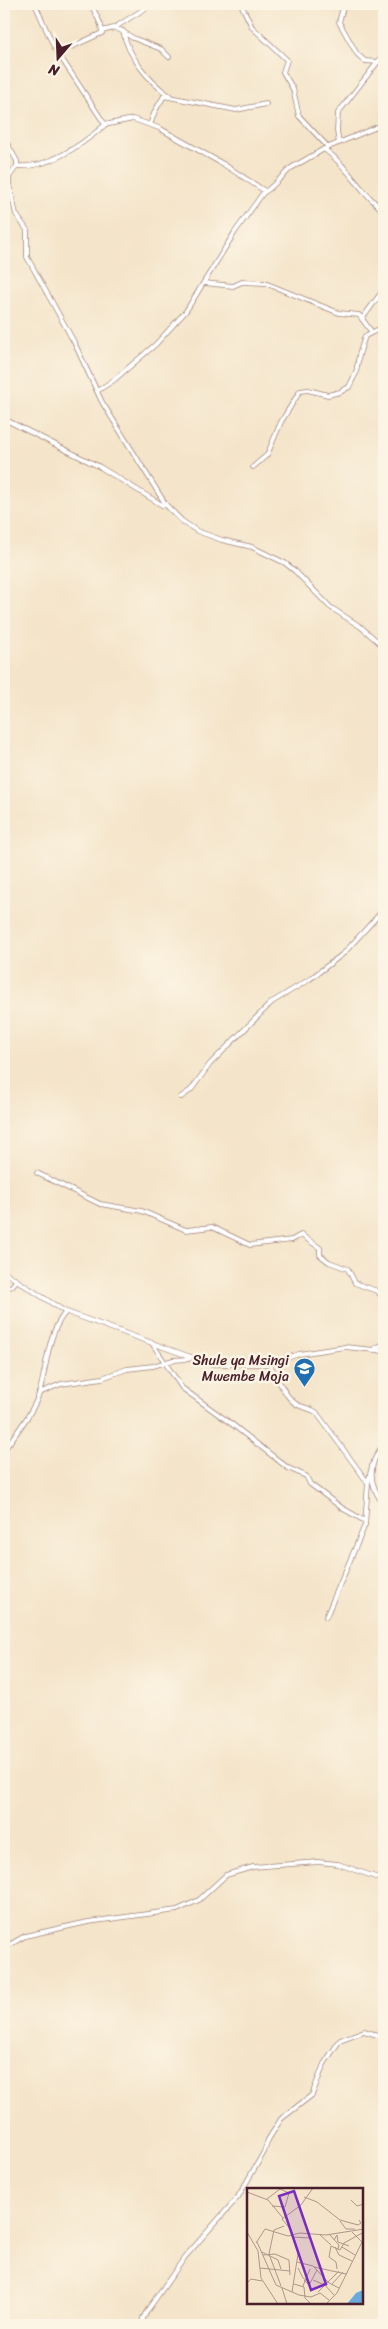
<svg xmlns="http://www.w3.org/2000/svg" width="388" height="2329" viewBox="0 0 388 2329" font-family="Sriracha,sans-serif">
  <rect width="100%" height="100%" fill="#fcf5e5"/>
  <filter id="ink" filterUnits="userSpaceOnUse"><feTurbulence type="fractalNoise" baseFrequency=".02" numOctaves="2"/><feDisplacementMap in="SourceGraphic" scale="10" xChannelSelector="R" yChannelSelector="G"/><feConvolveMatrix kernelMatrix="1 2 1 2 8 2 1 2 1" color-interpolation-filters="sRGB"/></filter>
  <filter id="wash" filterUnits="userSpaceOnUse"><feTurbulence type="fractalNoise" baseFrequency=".0096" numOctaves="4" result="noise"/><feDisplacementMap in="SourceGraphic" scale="20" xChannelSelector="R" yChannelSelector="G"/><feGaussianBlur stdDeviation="1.12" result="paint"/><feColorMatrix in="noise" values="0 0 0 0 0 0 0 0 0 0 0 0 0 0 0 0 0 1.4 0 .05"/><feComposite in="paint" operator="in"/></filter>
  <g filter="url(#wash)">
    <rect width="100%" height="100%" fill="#f4e4c9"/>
  </g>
  <g filter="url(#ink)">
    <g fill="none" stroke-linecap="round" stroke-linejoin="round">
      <defs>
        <g id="minor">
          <polyline points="35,4 54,47 104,123 109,124 133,119 159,128 223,164 265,191"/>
          <polyline points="241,4 252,27 287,60 283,72 293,89 299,116 328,147"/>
          <polyline points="344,4 339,22 357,54 365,61 378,62"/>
          <polyline points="373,4 384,9"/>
          <polyline points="114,28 152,4"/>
          <polyline points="4,30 4,31"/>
          <polyline points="102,31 114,28 120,30 133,38 161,49 169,57"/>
          <path d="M123,31C128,56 149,82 170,96"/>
          <polyline points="58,53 102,33 101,25 91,4"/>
          <polyline points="150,125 155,111 164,96 236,110 266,104"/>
          <polyline points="4,138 17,161 17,166 9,177 9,184 16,214 27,230 27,257 74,342 102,402 166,505 182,521 197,531 222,540 252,547 285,563 295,571 330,607 361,627 384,647"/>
          <polyline points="339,143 337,131 338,113 384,54"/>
          <path d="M324,149C348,166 360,192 384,211"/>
          <path d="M17,166C49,169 83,144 106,124"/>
          <polyline points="204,283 233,286 242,282 265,283 339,313 359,315 371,331"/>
          <polyline points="362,319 384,289"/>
          <polyline points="97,391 114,380 156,344 186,311 235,232 263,193 269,189 291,168 324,149 384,124"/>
          <polyline points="4,419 100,467 162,505 166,505"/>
          <polyline points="253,467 267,455 281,422 300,391 308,390 328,395 340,392 349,387 356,373 359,355 365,336 377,330 384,332"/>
          <polyline points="181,1097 191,1090 210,1064 272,1002 310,979 344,953 384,909"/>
          <polyline points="37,1173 100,1204 142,1211 186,1230 212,1227 250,1245 292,1240 301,1235 320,1248 320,1255 329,1262 348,1269 355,1283 377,1291 384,1299"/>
          <polyline points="4,1272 64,1311 210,1364 269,1364 299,1354 345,1347 384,1351"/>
          <polyline points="4,1289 12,1286 16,1281"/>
          <polyline points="152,1343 182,1388 233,1425 288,1468 306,1476 310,1484 342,1508 365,1521"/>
          <polyline points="375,1348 384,1344"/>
          <path d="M269,1364C277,1375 285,1399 298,1405C304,1408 310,1408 316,1412L368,1483"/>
          <polyline points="39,1393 61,1384 102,1378 127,1369 153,1366 173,1360 189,1359"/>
          <path d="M384,1444C367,1465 368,1483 384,1505"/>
          <path d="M4,1450C16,1433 32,1414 39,1394C47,1368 47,1334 65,1313L64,1311"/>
          <polyline points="326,1617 365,1525 368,1483 372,1466"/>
          <polyline points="4,1948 25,1936 88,1922 177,1910 199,1900 226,1875 253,1867 318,1862 338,1864 384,1880"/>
          <polyline points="143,2325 143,2318 149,2308 185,2257 238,2197 264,2152 268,2140 281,2119 312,2095 324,2064 340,2040 364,2031 384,2037"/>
        </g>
      </defs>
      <use href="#minor" stroke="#9f827a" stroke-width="5.5"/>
      <use href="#minor" stroke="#fff" stroke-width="4"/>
    </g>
  </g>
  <defs>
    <symbol id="school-pin" viewBox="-11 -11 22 30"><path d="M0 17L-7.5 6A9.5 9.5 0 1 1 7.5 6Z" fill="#1f6fb2" stroke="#fcf5e5"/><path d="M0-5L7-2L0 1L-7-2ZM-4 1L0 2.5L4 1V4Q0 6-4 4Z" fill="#fff"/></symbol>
  </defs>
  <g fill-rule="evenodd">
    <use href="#school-pin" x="292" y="1356" width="25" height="34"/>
  </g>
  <g text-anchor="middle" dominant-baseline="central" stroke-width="5" stroke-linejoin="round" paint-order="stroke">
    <g font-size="14" fill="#4a1f2b" stroke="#fcf5e5" text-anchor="end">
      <text x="289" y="1360">Shule ya Msingi<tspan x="289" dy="16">Mwembe Moja</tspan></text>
    </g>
  </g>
  <g transform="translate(247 2188)">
    <rect width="116" height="116" fill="#f4e4c9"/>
    <path d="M116,102V116H100L109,105Z" fill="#69a9dc"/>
    <path fill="none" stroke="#b0958a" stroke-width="1" d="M0,4L21,12L36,30M57,9L70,14L93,32L111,37L114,35L112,32M20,11L33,1L42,5L38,19L25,18M104,12L110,18L117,16M93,33L99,41H108M0,44L11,63L14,90L31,116M105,44L117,56M72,46L84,57M83,47L92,57L91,61M46,49L62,50M87,52L90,47L91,54L102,58M10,54L29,97L52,107L64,109L73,105L82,112M9,55L18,41L41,48L53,45L79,47L117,41M88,59L92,67L105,73M95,59L108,67M15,64L31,72L34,81M22,66L27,42L37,38M22,66L34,98M16,67L28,66L42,72L43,87M50,74L66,78L82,95L92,100M67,79L99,86M13,80L43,83M51,80L56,90L64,95M90,81L89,74L82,69L84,58L93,62L97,55L117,44M57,92L62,97L70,82M66,92L80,98M0,95L4,91L15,93M76,95L87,107M47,96L57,99L58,110L64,116M85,96L96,84M56,98L63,81M35,100L40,116M45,104L51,66L44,42L35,31L54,17L66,0M71,104L92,83M79,116L90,105L117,50"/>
    <path fill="#7b2cbf" fill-opacity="0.15" stroke="#7b2cbf" stroke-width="2.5" d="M47,3L79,96L64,102L32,8Z"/>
    <rect width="116" height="116" fill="none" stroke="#4a1f2b" stroke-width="2.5"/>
  </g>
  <rect width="388" height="2329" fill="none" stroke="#fcf5e5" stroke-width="20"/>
  <g transform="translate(58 58) rotate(199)" stroke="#fcf5e5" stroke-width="4" paint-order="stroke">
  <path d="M0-4L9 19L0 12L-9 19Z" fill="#4a1f2b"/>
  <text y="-8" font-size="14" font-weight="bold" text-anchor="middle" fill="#4a1f2b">N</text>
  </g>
</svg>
